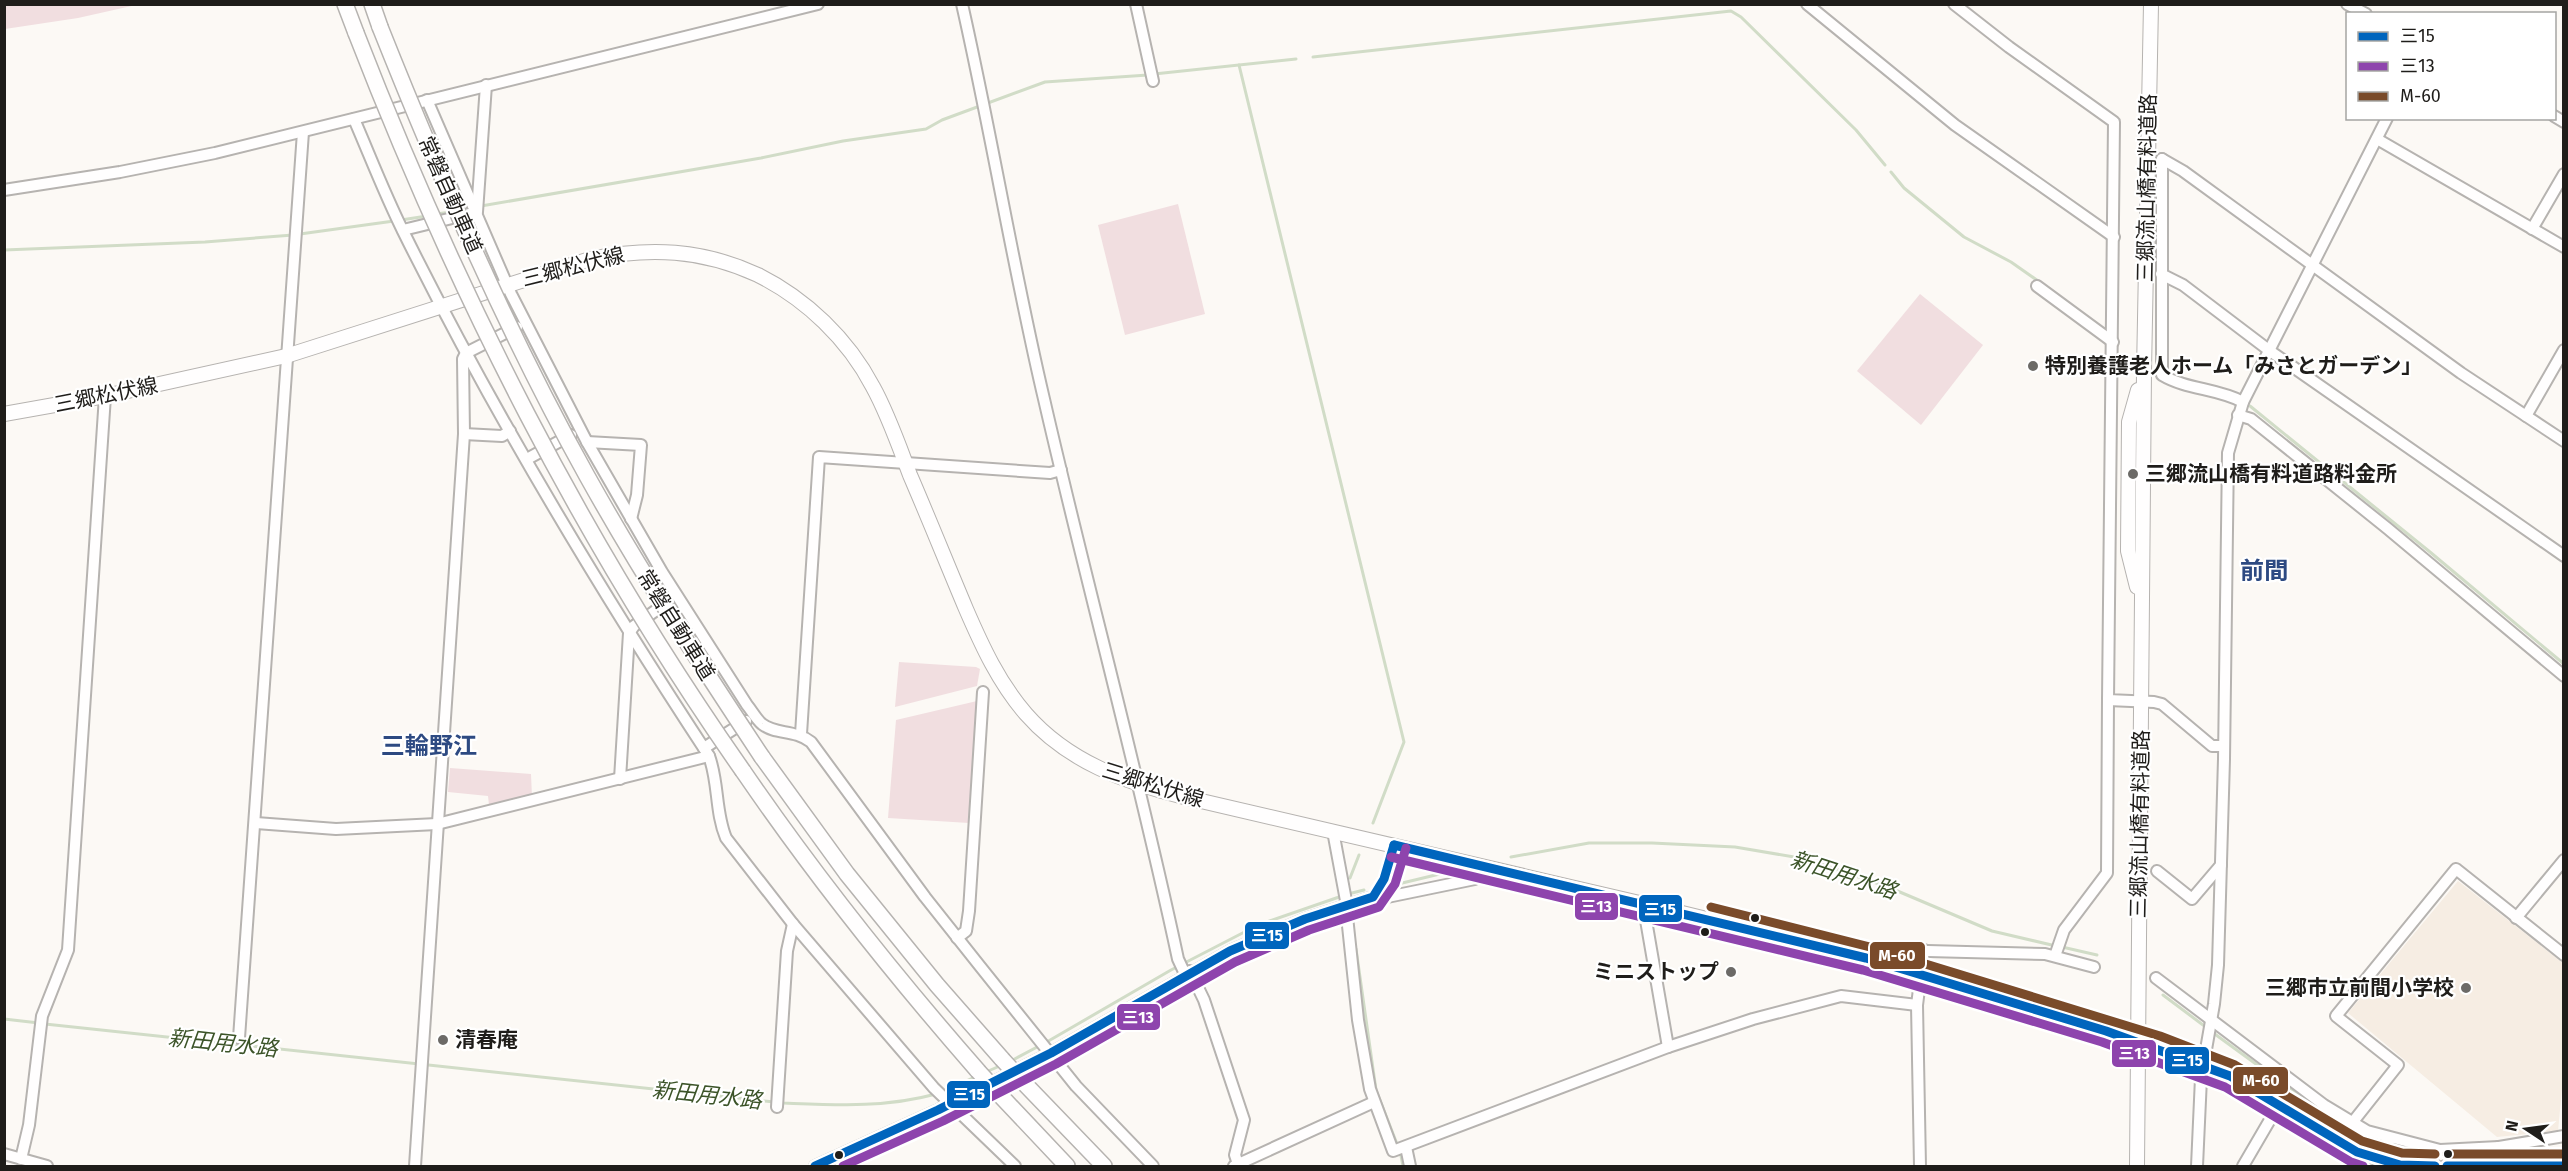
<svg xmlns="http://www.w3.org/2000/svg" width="2568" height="1171" viewBox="0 0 2568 1171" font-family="'Fira Sans','Noto Sans JP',sans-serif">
  <rect width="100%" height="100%" fill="#fcf9f5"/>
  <polygon fill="#f6ede3" points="2458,881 2563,963 2564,1088 2562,1089 2558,1131 2497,1137 2348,1013"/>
  <g fill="#f1dee0">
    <polygon points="5,4 136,4 136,5 78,18 5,29"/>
    <polygon points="1178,204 1205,314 1125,335 1098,225"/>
    <polygon points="1920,294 1983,345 1921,425 1857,371"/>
    <polygon points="899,662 976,667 980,669 977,686 895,707"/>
    <polygon points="977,701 969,823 888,818 896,720"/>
    <polygon points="450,768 531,774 532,797 489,805 488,796 448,792"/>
  </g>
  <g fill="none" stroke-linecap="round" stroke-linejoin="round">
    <g stroke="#d1dcc7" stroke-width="3">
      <polyline points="1313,57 1731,11 1741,17 1856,130 1885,165"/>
      <polyline points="1239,65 1404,742 1373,823"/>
      <polyline points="1154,74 1296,59"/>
      <polyline points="1891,172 1904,188 1964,237 2011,262 2041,283"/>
      <polyline points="481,206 761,158 843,141 926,129 942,120 1045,82 1148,75"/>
      <polyline points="436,214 451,212"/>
      <polyline points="401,220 427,216"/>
      <polyline points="300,234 394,221"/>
      <polyline points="4,250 205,242 293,235"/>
      <polyline points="2250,406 2430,552 2564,664"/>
      <polyline points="1511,857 1589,843 1652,843 1735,847 1806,859 1888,887 1992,931 2056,946"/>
      <polyline points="1350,878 1359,855"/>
      <polyline points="1394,885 1448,872"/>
      <polyline points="1348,894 1364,890"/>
      <polyline points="2062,947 2097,955"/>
      <polyline points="1356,949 1376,1090 1397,1144"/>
      <polyline points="2163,995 2207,1028"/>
      <polyline points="4,1019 39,1023"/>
      <path d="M45,1024L784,1103C836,1105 885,1108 936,1094"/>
      <polyline points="2212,1032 2345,1129"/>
      <polyline points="1045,1043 1171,970 1258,925 1342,896"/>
      <polyline points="1011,1061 1039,1046"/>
      <polyline points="986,1072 1002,1065"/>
      <polyline points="942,1092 977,1076"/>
      <polyline points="2351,1132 2384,1145"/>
      <polyline points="2390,1147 2401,1152 2442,1156"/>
      <polyline points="1401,1156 1403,1166"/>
    </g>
    <defs>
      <g id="minor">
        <path d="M962,4C992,136 1013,268 1044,399C1087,586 1138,771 1178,959L1185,974"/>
        <polyline points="1136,4 1153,81"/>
        <polyline points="1807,4 1955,125 2114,237"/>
        <polyline points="1954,4 2009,47 2114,122 2108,700 2154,702 2162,704 2212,746 2224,746"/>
        <polyline points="2347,4 2366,14"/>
        <path d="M427,100L511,294L587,442L662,572L747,705C752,711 756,719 762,724C776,735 794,729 811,742L925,897L979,965L1076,1086L1153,1166"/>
        <polyline points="2554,116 2564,122"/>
        <path d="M354,119C370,156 385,195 403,231C493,413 598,587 709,756C719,783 715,812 726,838L793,924L934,1088L1015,1166"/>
        <polyline points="2377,139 2564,247"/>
        <polyline points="2162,159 2183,171 2461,373 2564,441"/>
        <path d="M2162,159V375C2187,390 2217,388 2243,402"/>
        <polyline points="4,190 120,172 215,153 818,4"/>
        <polyline points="2532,229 2564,174"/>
        <polyline points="403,230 477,212 486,85"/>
        <polyline points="2161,274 2183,285 2270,351 2564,556"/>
        <polyline points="2037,286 2113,342"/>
        <polyline points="2238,415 2251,419 2387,528 2564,676"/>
        <polyline points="2526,416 2564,350"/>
        <polyline points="464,434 502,436 510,431"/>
        <polyline points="587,442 641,445 637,495 631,519"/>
        <polyline points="527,459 571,435"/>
        <polyline points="801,734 819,457 1050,473 1061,470"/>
        <polyline points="704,748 746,721"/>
        <polyline points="620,779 629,633 634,626 669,601"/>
        <polyline points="256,823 336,829 437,824 709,756"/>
        <polyline points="1333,831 1347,906"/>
        <polyline points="2157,871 2192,899 2221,865"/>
        <polyline points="1368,901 1475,879"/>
        <polyline points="1643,903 1668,1047"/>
        <polyline points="1346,907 1358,1020 1370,1089 1393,1151 1668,1047 1753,1019 1841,996 1917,1005"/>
        <polyline points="2516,918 2564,860"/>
        <polyline points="957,938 966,931 969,911 983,692"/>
        <polyline points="1889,950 2045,954 2094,967"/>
        <polyline points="2055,956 2064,930 2107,873 2108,700"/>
        <polyline points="1190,971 1204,1000 1244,1120 1235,1155 1238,1164"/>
        <polyline points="2156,978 2324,1105 2367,1131 2440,1150 2499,1147"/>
        <polyline points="239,1038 303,132"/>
        <polyline points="777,1107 787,951 793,924"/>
        <polyline points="2340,1144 2352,1123 2398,1065 2336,1016 2456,869 2564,955"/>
        <polyline points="1406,1147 1410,1166"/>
        <polyline points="4,1154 47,1166"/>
        <polyline points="21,1159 29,1125 42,1016 68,950 105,396"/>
        <polyline points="2383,1160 2389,1138"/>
        <polyline points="415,1166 464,434 463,359 466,353 517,327"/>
        <path d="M815,1166L938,1110L1051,1053L1230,951L1305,919L1373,897C1386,882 1390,864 1394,845"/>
        <polyline points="1234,1166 1374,1102"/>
        <polyline points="1920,1166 1917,1005 1924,950"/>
        <polyline points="2197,1166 2201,1078 2214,1004 2218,965 2224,759 2228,453 2243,402 2387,118"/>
        <polyline points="2243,1166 2278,1106"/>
        <polyline points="2498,1166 2499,1147 2564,1136"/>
      </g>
      <g id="major">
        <path d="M4,414L105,396L286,356L590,259C649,247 702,249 758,275C806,299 848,339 873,387C888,414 899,446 910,475C929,519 947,564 966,609C982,646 999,683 1026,714C1068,762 1125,782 1184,797L1674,911L1866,958L2169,1052L2230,1076L2357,1152L2400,1165L2435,1166"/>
        <polyline points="2137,587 2128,551 2129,422 2138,390"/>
        <polyline points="2137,1166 2144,371 2151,4"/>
        <polyline points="2447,1166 2564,1166"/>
      </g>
      <g id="highway">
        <polyline points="345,4 356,33"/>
        <polyline points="372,4 380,27"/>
        <polyline points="762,757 847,874 937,985 1002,1059"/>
        <path d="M743,771C815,876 894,975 978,1071"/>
        <polyline points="1024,1083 1104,1166"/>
        <polyline points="1000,1095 1067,1166"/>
      </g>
    </defs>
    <use href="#minor" stroke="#b6b3b0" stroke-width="14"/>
    <use href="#major" stroke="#b6b3b0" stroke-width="16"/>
    <use href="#highway" stroke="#b6b3b0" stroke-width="18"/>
    <use href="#minor" stroke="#fffefe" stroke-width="10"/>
    <use href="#major" stroke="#fffefe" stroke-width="14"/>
    <use href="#highway" stroke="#fffefe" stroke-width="15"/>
    <defs>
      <g id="highway-bridge">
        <path d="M380,27C441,180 507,332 587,476C641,573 701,665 762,757"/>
        <path d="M356,33C458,296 581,540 743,771"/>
        <polyline points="1002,1059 1024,1083"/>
        <polyline points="978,1071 1000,1095"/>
      </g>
    </defs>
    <use href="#highway-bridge" stroke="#b6b3b0" stroke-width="18" stroke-linecap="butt"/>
    <use href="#highway-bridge" stroke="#fffefe" stroke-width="15"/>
    <defs>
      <g id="bus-1">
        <polyline points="1394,845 1866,958 2106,1031 2230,1076 2357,1152 2400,1165 2435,1166"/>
        <polyline points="815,1166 938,1110 1051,1053 1230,951 1305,919 1373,897 1384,879 1394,845"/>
        <polyline points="2447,1166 2564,1166"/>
      </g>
      <g id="bus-2">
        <polyline points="1391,857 1863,970 2102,1042 2225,1087 2351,1162 2363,1166"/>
        <polyline points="843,1166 943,1121 1056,1064 1235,962 1309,930 1379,907 1395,884 1406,848"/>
      </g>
      <g id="bus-3">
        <polyline points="1711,907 1870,947 2160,1036 2235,1065 2362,1141 2402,1153 2435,1154"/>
        <polyline points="2447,1154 2564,1154"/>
      </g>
    </defs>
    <use href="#bus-1" stroke="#fff" stroke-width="14"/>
    <use href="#bus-2" stroke="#fff" stroke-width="14"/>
    <use href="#bus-3" stroke="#fff" stroke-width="14"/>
    <use href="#bus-1" stroke="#0065bd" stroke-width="9"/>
    <use href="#bus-2" stroke="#8e44ad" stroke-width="9"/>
    <use href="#bus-3" stroke="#7a4b2a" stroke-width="9"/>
  </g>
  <g fill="#6c6a67" stroke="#fff" stroke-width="2">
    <circle cx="2033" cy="366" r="6"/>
    <circle cx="2133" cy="474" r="6"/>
    <circle cx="1731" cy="972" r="6"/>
    <circle cx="2466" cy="988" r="6"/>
    <circle cx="443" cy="1040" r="6"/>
  </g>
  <g fill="#1f1d1a" stroke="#fff" stroke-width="2">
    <circle cx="1755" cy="918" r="5"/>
    <circle cx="1705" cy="932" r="5"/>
    <circle cx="2448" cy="1154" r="5"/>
    <circle cx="839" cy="1155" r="5"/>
  </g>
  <g text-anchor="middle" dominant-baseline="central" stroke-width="4.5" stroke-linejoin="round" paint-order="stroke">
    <g font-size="21" fill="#1f1d1a" stroke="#fff">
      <text transform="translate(2147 188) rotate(-89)">三郷流山橋有料道路</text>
      <text transform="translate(450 195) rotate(66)">常磐自動車道</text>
      <text transform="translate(573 267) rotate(-14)">三郷松伏線</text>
      <text transform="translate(106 395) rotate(-11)">三郷松伏線</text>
      <text transform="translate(676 625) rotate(58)">常磐自動車道</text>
      <text transform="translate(1153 785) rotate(17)">三郷松伏線</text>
      <text transform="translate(2140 824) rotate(-89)">三郷流山橋有料道路</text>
    </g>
    <g font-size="21" font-weight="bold" fill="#1f1d1a" stroke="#fff" text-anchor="start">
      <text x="2045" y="366">特別養護老人ホーム「みさとガーデン」</text>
      <text x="2145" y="474">三郷流山橋有料道路料金所</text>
      <text x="1719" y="972" text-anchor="end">ミニストップ</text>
      <text x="2454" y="988" text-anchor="end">三郷市立前間小学校</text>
      <text x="455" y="1040">清春庵</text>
    </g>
    <g font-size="22" font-style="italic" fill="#3c5429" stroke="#fff">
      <text transform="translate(1844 875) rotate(18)">新田用水路</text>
      <text transform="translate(223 1043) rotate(6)">新田用水路</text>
      <text transform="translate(707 1095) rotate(6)">新田用水路</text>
    </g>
    <g font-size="24" font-weight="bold" fill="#2d4a82" stroke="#fff">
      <text x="2264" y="571">前間</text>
      <text x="429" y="746">三輪野江</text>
    </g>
  </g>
  <g stroke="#fff" stroke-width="2">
    <rect x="1574" y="892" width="45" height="29" rx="6" fill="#8e44ad"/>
    <rect x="1638" y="894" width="45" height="29" rx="6" fill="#0065bd"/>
    <rect x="1244" y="921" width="46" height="29" rx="6" fill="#0065bd"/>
    <rect x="1869" y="941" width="57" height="29" rx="6" fill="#7a4b2a"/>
    <rect x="1116" y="1003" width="45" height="28" rx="6" fill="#8e44ad"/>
    <rect x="2111" y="1039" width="46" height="29" rx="6" fill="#8e44ad"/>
    <rect x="2164" y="1046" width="46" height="29" rx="6" fill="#0065bd"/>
    <rect x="2232" y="1066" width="57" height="29" rx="6" fill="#7a4b2a"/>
    <rect x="946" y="1080" width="45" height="29" rx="6" fill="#0065bd"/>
  </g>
  <g font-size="16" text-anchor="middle" font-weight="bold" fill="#fff">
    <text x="1596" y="912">三13</text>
    <text x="1660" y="915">三15</text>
    <text x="1267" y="941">三15</text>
    <text x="1897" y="961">M-60</text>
    <text x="1138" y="1023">三13</text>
    <text x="2134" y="1059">三13</text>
    <text x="2187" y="1066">三15</text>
    <text x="2261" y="1086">M-60</text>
    <text x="969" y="1100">三15</text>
  </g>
  <rect width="2568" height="1171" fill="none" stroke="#1f1d1a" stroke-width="12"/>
  <rect x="2346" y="12" width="210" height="108" fill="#ffffff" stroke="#a5a5a3" stroke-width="1.5"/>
  <rect x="2358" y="32" width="30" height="9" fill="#0065bd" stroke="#a5a5a3" stroke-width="1.5"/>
  <text x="2400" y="42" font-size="18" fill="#1f1d1a">三15</text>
  <rect x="2358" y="62" width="30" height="9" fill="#8e44ad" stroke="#a5a5a3" stroke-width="1.5"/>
  <text x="2400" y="72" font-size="18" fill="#1f1d1a">三13</text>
  <rect x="2358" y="92" width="30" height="9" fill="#7a4b2a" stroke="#a5a5a3" stroke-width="1.5"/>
  <text x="2400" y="102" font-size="18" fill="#1f1d1a">M-60</text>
  <g transform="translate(2526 1129) rotate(283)" stroke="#ffffff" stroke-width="4.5" paint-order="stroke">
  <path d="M0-4.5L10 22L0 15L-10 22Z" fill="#1f1d1a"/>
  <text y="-9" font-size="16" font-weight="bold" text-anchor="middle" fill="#1f1d1a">N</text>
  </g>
</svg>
